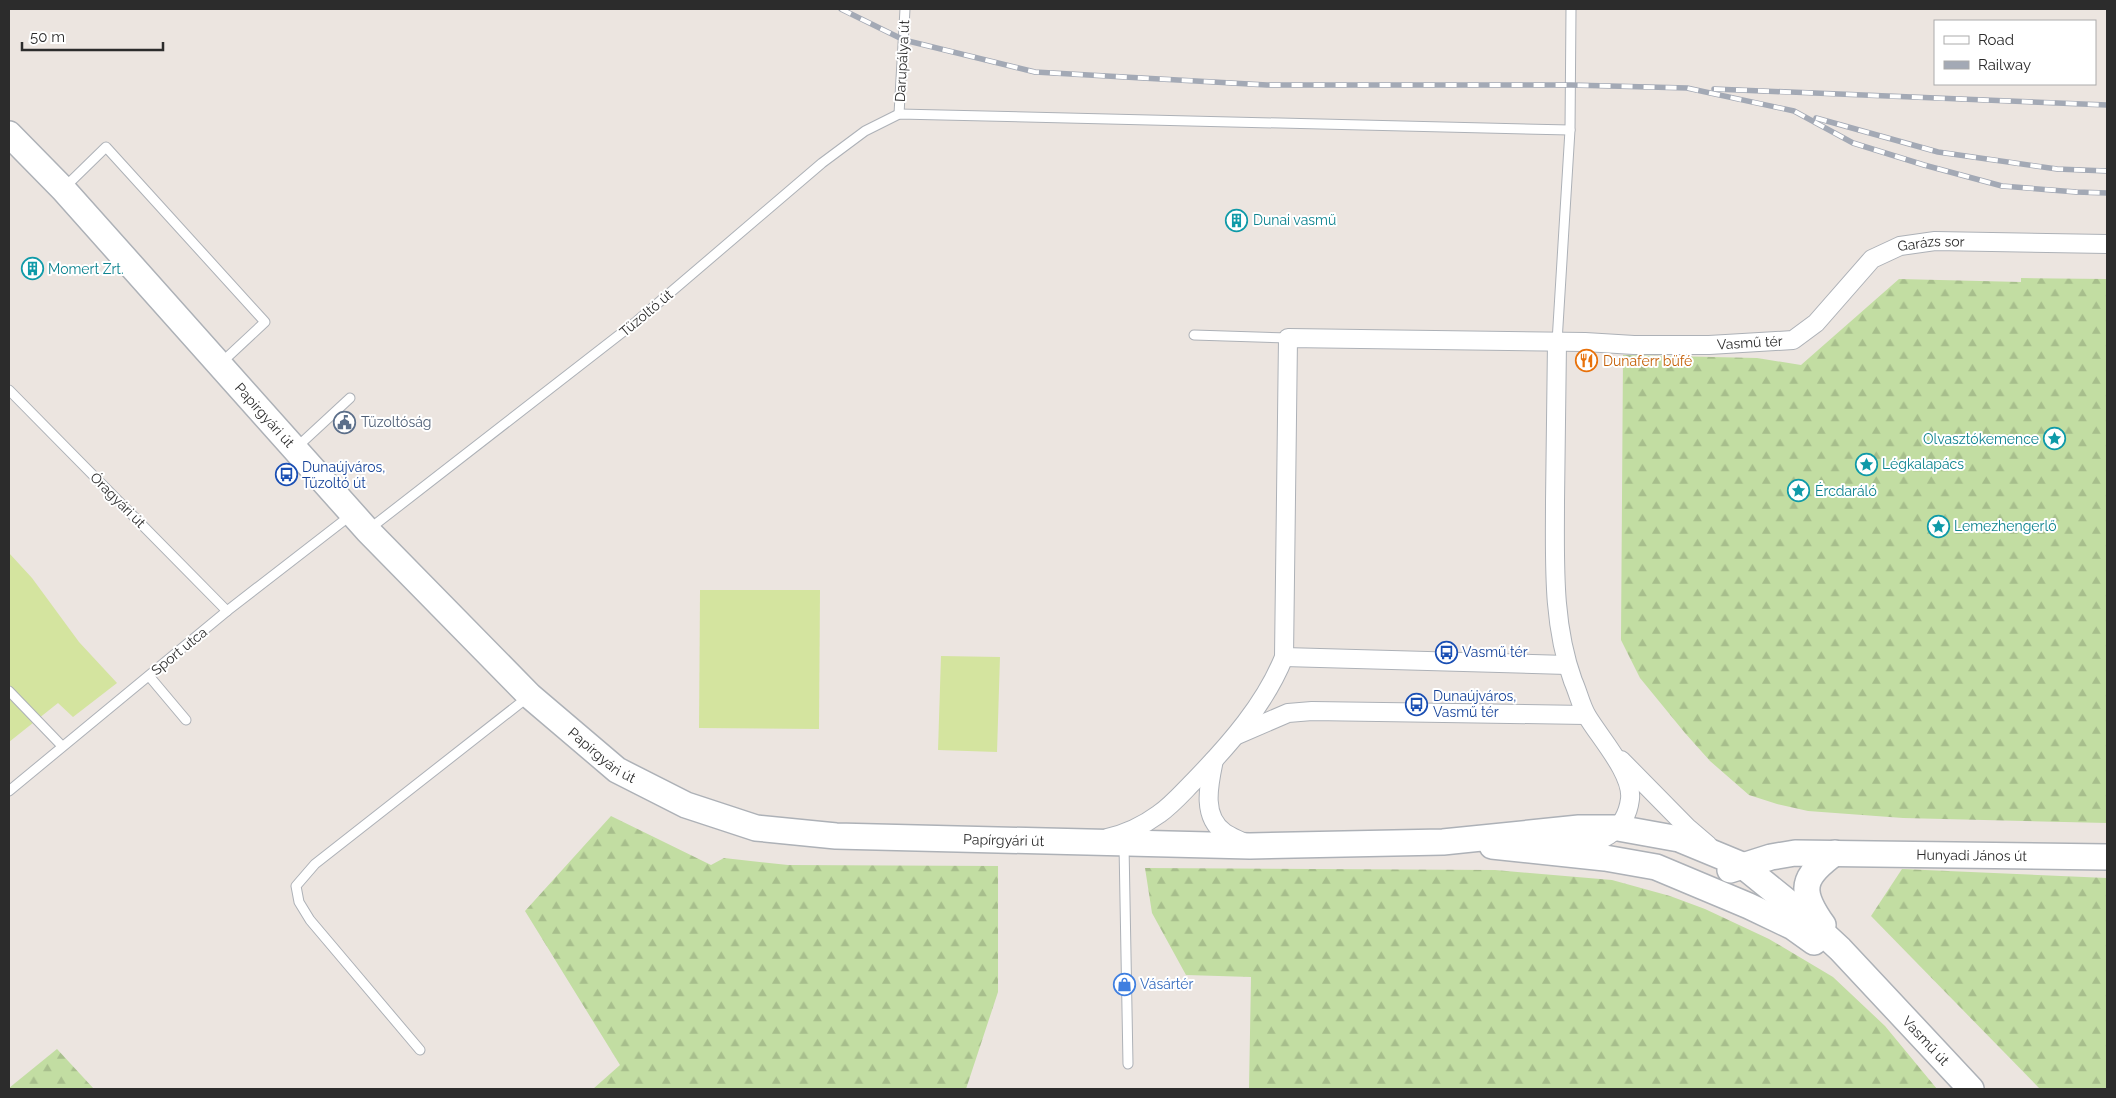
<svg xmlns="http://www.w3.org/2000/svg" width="2116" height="1098" viewBox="0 0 2116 1098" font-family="Raleway,sans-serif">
  <defs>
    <pattern id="forest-firs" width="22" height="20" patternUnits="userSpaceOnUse" patternTransform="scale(1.25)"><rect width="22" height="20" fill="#c2dda2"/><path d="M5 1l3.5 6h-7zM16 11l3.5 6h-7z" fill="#a7be8c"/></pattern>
  </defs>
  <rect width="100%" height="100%" fill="#ece5e0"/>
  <g fill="url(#forest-firs)">
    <polygon points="2021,278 2107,279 2107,823 1903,818 1808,811 1777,804 1749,795 1710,761 1685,733 1640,678 1621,640 1623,355 1757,358 1801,365 1899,279 2021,282"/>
    <polygon points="611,816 711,865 724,858 788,865 998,866 998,992 966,1089 593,1089 620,1065 525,911"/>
    <polygon points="1145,868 1495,870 1612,880 1670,896 1705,909 1769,939 1833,977 1885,1026 1937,1089 1249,1089 1251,977 1186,975 1152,913"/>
    <polygon points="1902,869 2107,878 2107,1089 2040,1089 1871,916"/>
    <polygon points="57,1049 94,1089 9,1089 9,1088"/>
  </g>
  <g fill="#d4e49f">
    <polygon points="9,553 32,578 79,642 117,683 73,717 58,703 9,742"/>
    <polygon points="700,590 820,590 819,729 699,728"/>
    <polygon points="941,656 1000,657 997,752 938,750"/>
  </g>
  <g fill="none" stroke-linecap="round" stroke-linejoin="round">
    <defs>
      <g id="lane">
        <polyline points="899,114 905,9"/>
        <polyline points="64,188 106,147 265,322 220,364"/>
        <polyline points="1194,335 1288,338"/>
        <polyline points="1557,342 1570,130 1571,9"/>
        <polyline points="9,390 227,611"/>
        <polyline points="297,447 350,398"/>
        <polyline points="368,530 637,321 822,163 865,131 899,114 1570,130"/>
        <polyline points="149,676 186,720"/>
        <polyline points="9,691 62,746"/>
        <polyline points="9,791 227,611 351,515"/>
        <polyline points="1124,845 1128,1064"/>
        <polyline points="420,1050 310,920 299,902 296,886 315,864 528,697"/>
      </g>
      <g id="street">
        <path d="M1557,342C1556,395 1556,448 1555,501C1555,562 1552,623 1573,681C1578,692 1581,706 1587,716C1600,738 1633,774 1630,799C1626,832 1598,846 1568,848"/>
        <polyline points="1284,657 1567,665"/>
        <polyline points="1237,735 1288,713 1312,711 1586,715"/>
        <path d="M1214,760C1209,784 1201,817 1225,833C1231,837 1239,840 1246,844"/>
        <polyline points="1621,760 1687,827 1708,845"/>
        <path id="s1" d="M1107,838C1125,834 1144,825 1159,814C1172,805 1183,792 1195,780C1230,744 1265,704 1284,657L1288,338L1585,342L1634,345H1709L1793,340L1816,323L1872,259L1900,246L1935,241L2107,244"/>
      </g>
      <g id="secondary">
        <path id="s2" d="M9,134L63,189L368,531L530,696L617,770L686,805L756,828L836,836L1250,846L1443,842L1579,828H1618L1679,839L1742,865L1800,912L1840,949L1971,1089"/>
        <polyline points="1492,846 1605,858 1656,867 1749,906 1793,927 1814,942"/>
        <path id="s3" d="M1730,870L1771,857L1795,853L2107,857"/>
        <path d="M1823,925C1798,890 1802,877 1835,853"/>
      </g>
    </defs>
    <use href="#lane" stroke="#adb1b7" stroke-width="11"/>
    <use href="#street" stroke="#adb1b7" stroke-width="20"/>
    <use href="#secondary" stroke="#adb1b7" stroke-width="28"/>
    <use href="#lane" stroke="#fff" stroke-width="9"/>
    <use href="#street" stroke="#fff" stroke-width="18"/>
    <use href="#secondary" stroke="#fff" stroke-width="25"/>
    <defs>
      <g id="rail">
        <polyline points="841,9 904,40 1035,72 1267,85 1571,85 1687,88 1794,111 1853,143 1924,165 2002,186 2076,192 2107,193"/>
        <polyline points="1714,89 2107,105"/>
        <polyline points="1816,118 1938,152 2057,169 2107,171"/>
      </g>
    </defs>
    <use href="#rail" stroke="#a3a9b5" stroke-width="5.5"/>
    <use href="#rail" stroke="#fff" stroke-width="4" stroke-dasharray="11" stroke-linecap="butt"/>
  </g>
  <defs>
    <symbol id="building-ring" viewBox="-11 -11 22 22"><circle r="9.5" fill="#fff" stroke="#0f9aa8" stroke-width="1.5"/><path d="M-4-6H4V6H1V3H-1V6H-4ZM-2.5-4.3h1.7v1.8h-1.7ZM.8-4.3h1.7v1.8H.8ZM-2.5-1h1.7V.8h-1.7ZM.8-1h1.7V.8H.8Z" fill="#0f9aa8"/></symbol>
    <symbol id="restaurant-ring" viewBox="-11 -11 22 22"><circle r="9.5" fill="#fff" stroke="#e8710a" stroke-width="1.5"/><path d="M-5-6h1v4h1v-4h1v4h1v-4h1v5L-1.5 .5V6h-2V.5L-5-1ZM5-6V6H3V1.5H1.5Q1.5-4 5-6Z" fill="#e8710a"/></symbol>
    <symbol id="civic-ring" viewBox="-11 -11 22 22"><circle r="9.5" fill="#fff" stroke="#5c6f8a" stroke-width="1.5"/><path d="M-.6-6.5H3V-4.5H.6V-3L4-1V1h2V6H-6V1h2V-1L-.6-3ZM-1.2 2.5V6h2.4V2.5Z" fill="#5c6f8a"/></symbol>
    <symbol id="sight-ring" viewBox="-11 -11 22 22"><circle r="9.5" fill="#fff" stroke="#0f9aa8" stroke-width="1.5"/><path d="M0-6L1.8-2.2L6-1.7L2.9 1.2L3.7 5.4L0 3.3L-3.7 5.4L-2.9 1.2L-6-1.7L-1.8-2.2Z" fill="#0f9aa8"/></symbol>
    <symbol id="bus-ring" viewBox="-11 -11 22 22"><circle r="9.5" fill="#fff" stroke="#1a4fb4" stroke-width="1.5"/><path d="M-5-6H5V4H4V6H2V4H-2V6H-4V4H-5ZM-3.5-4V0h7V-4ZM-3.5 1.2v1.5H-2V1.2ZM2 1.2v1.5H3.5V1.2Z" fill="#1a4fb4"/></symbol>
    <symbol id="shop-ring" viewBox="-11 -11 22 22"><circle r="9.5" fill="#fff" stroke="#3f7fe0" stroke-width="1.5"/><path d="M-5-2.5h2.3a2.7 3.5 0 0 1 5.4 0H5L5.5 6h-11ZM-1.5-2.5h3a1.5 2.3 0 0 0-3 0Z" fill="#3f7fe0"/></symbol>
  </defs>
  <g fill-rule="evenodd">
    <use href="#building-ring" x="1224" y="208" width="25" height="25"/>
    <use href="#building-ring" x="20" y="256" width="25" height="25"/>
    <use href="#restaurant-ring" x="1574" y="348" width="25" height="25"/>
    <use href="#civic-ring" x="332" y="410" width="25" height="25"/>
    <use href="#sight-ring" x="2042" y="426" width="25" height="25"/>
    <use href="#sight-ring" x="1854" y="452" width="25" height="25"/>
    <use href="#bus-ring" x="274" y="462" width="25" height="25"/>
    <use href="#sight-ring" x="1786" y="478" width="25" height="25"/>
    <use href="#sight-ring" x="1926" y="514" width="25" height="25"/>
    <use href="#bus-ring" x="1434" y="640" width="25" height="25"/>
    <use href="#bus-ring" x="1404" y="692" width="25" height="25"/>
    <use href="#shop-ring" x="1112" y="972" width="25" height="25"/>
  </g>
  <g text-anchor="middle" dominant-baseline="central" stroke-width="4" stroke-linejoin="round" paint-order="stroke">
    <g font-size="14" fill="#2c2c2c" stroke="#fff">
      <text transform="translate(902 61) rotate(-87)">Darupálya út</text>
      <text stroke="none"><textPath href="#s1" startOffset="1260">Garázs sor</textPath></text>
      <text transform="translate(646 313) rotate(-40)">Tűzoltó út</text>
      <text stroke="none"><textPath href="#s1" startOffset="1041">Vasmű tér</textPath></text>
      <text stroke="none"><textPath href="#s2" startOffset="380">Papírgyári út</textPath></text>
      <text transform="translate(118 500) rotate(45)">Óragyári út</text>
      <text transform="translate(179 651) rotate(-39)">Sport utca</text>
      <text stroke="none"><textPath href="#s2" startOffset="860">Papírgyári út</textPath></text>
      <text stroke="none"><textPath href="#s2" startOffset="1280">Papírgyári út</textPath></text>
      <text stroke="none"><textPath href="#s3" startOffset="244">Hunyadi János út</textPath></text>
      <text stroke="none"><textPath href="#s2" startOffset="2280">Vasmű út</textPath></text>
    </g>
    <g font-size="14" fill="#0d838f" stroke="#fff" text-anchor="start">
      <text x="1253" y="220">Dunai vasmű</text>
      <text x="48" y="269">Momert Zrt.</text>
      <text x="2039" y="439" text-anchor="end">Olvasztókemence</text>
      <text x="1882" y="464">Légkalapács</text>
      <text x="1815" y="491">Ércdaráló</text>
      <text x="1954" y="526">Lemezhengerlő</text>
    </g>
    <g font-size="14" fill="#c56008" stroke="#fff" text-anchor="start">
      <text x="1603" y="361">Dunaferr büfé</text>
    </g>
    <g font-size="14" fill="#4e5e75" stroke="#fff" text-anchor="start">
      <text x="361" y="422">Tűzoltóság</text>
    </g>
    <g font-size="14" fill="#164399" stroke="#fff" text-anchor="start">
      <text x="302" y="467">Dunaújváros,<tspan x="302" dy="16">Tűzoltó út</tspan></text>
      <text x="1462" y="652">Vasmű tér</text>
      <text x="1433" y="696">Dunaújváros,<tspan x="1433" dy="16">Vasmű tér</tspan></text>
    </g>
    <g font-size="14" fill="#366cbe" stroke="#fff" text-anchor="start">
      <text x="1140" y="984">Vásártér</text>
    </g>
  </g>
  <rect width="2116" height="1098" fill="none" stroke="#2c2c2c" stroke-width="20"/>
  <rect x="1934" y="20" width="162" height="65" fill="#ffffff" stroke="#ababab"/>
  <rect x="1944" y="36" width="25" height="8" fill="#ffffff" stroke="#ababab"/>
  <text x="1978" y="45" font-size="15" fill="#2c2c2c">Road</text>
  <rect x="1944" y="61" width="25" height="8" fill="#a3a9b5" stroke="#ababab"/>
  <text x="1978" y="70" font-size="15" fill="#2c2c2c">Railway</text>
  <path d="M22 42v8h141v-8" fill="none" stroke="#2c2c2c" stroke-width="2.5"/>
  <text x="30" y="42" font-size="15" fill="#2c2c2c" stroke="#ffffff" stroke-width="4" paint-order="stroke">50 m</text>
</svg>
